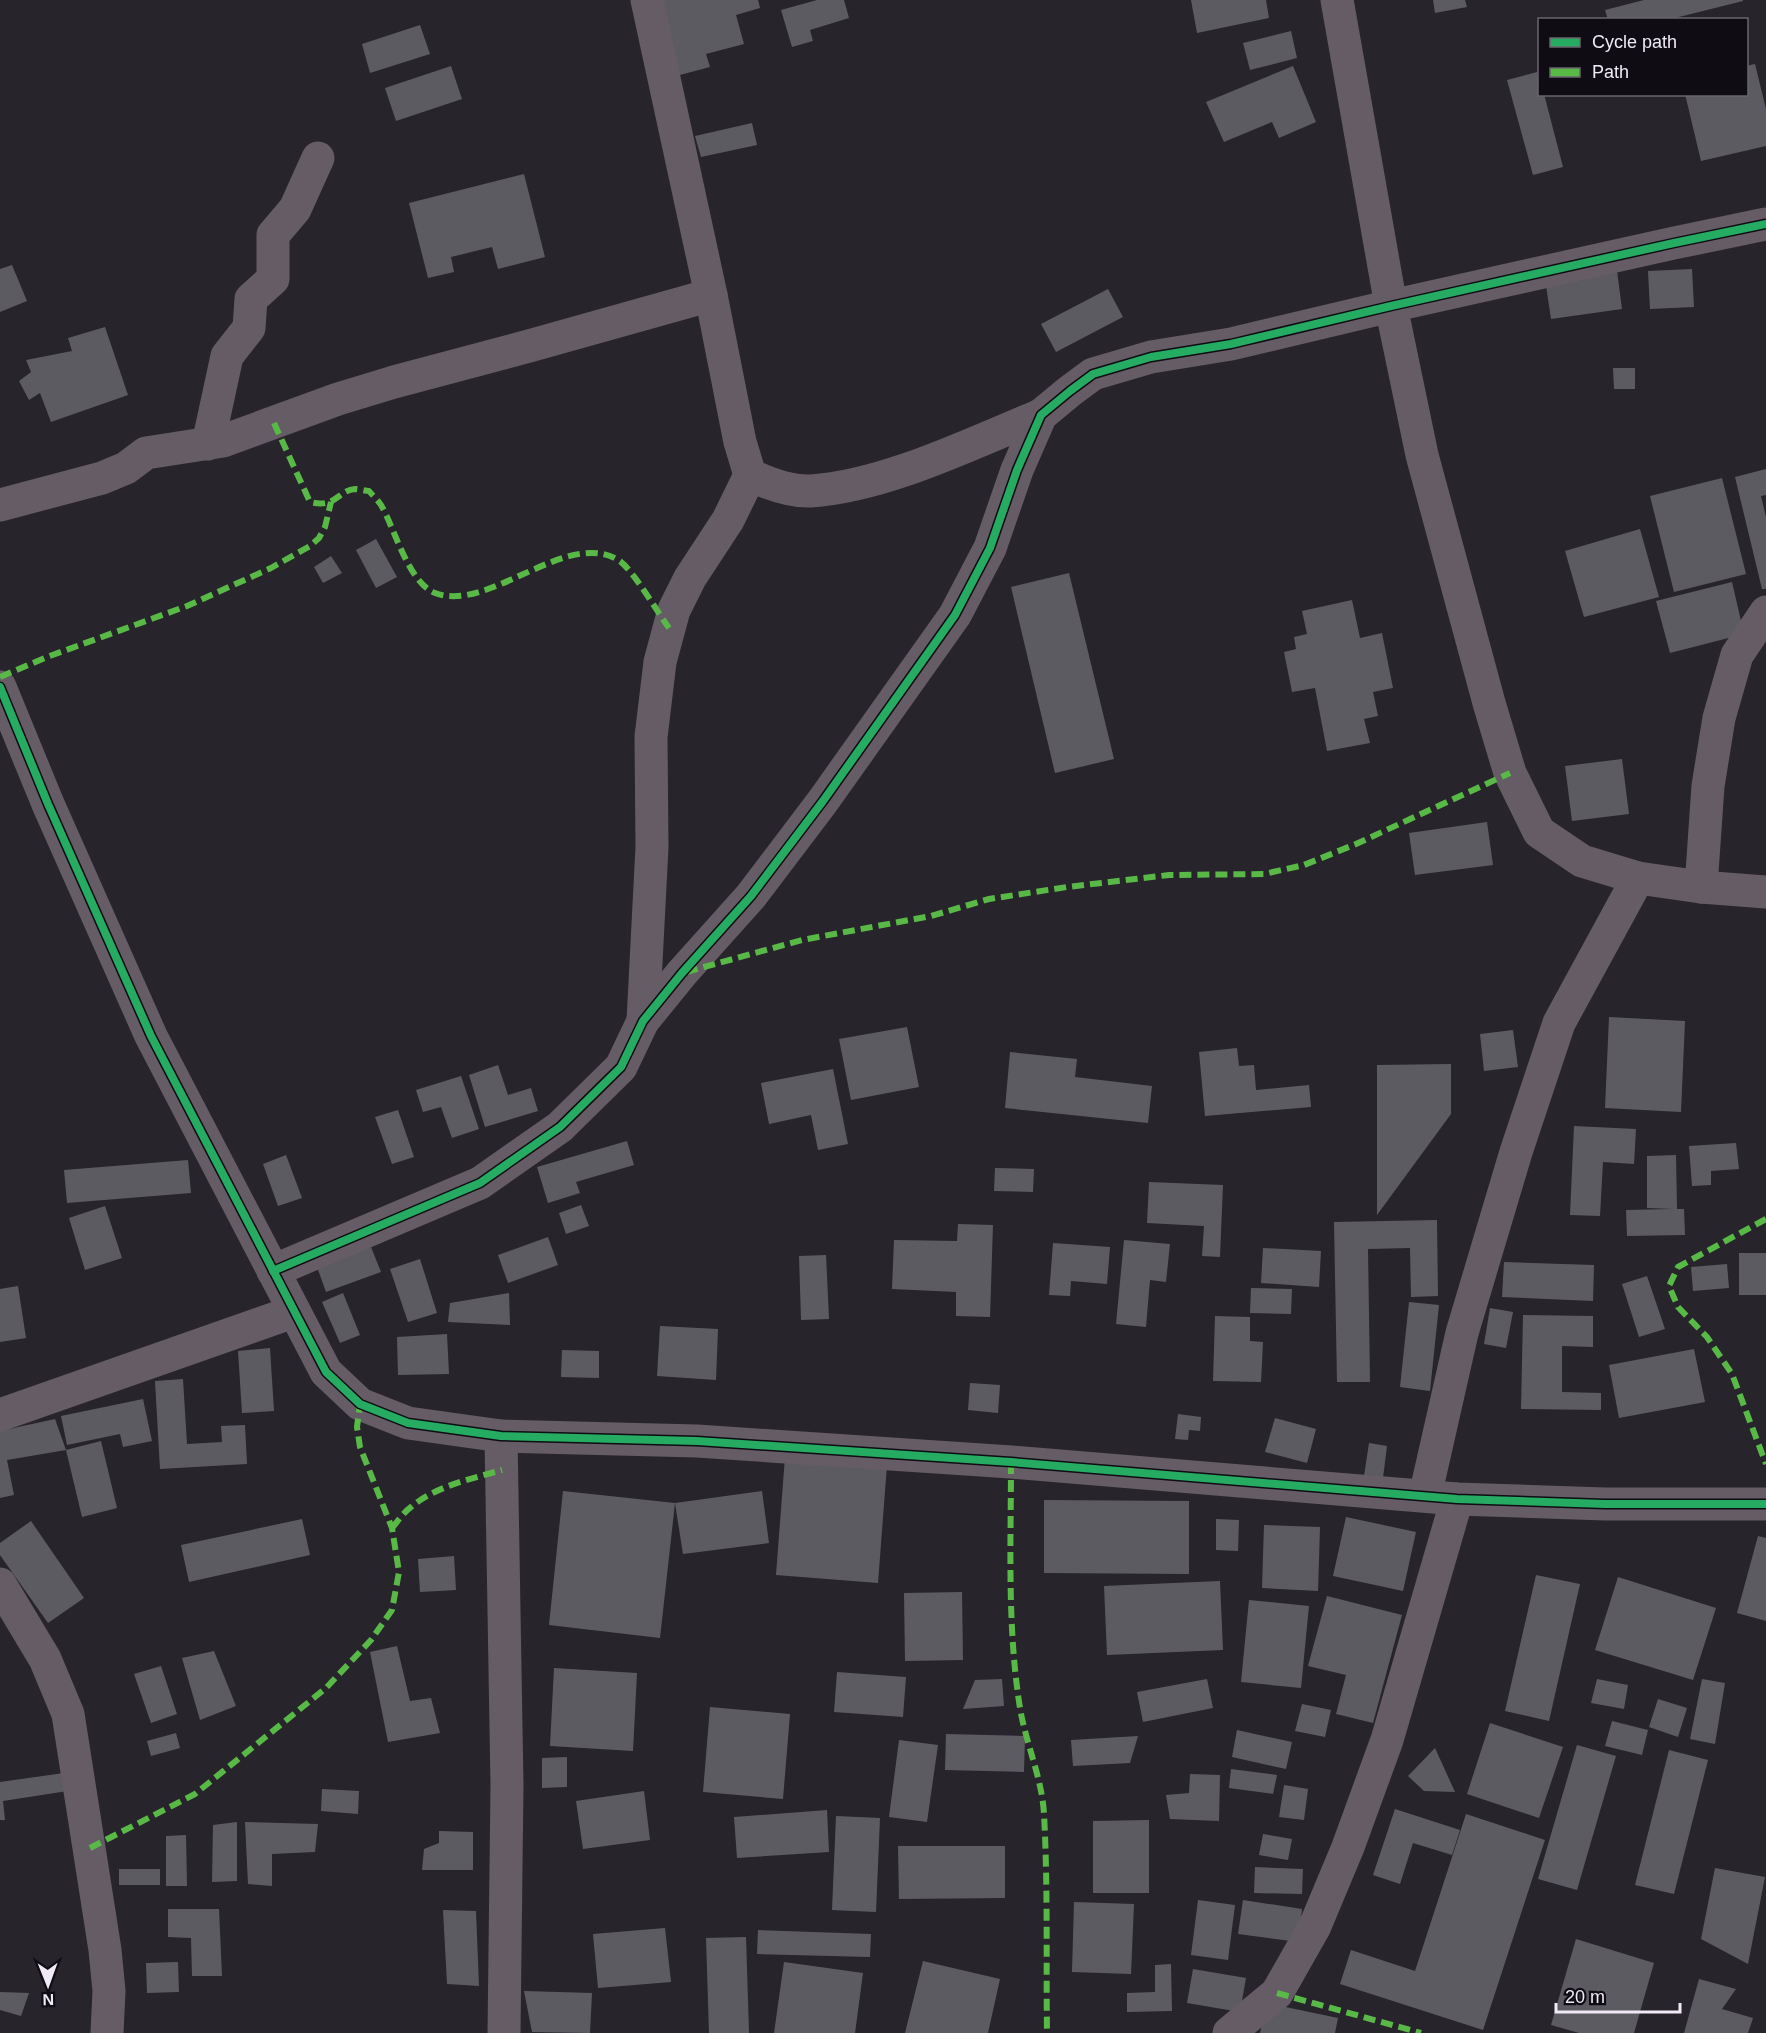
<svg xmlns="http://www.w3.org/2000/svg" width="1766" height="2033" viewBox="0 0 1766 2033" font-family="Helvetica,sans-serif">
  <rect width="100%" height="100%" fill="#28242c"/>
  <g fill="#5d5b62">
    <polygon points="655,0 758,0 760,8 736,15 744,44 706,54 710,67 676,76"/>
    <polygon points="817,0 844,0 849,18 810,30 813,41 792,47 781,10"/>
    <polygon points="1191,0 1266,0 1269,18 1197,33"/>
    <polygon points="1433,0 1465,0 1467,7 1435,13"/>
    <polygon points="1644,0 1743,0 1743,1 1667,20 1608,20 1605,10"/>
    <polygon points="420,25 430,54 370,73 362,44"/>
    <polygon points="1291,31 1297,58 1250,70 1243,43"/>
    <polygon points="1755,64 1766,109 1766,146 1701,161 1685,94 1746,94 1746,66"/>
    <polygon points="451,66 462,99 396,121 385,88"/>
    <polygon points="1293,66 1316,122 1279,138 1272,122 1224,142 1206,102"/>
    <polygon points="1537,72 1540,94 1544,94 1563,167 1533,175 1507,80"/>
    <polygon points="752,123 757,145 701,157 695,136"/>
    <polygon points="524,174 545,257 498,269 492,247 451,257 454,272 428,278 409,203"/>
    <polygon points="1616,263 1622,309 1551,319 1544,272"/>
    <polygon points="12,265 27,301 0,312 0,269"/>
    <polygon points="1692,269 1694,307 1650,309 1648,271"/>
    <polygon points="1108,289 1123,317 1056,352 1041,324"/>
    <polygon points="105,327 128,395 51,422 40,393 29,400 19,381 31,372 26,360 72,351 68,338"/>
    <polygon points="1613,368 1635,368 1635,389 1614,389"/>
    <polygon points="1766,469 1766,495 1761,496 1766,517 1766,589 1762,589 1735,477"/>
    <polygon points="1722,478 1746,574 1674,592 1650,496"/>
    <polygon points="1640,529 1659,597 1584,617 1565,551"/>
    <polygon points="376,539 397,577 376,588 356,550"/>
    <polygon points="331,556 342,573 323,583 314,567"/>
    <polygon points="1069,573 1114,759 1055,773 1011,587"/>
    <polygon points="1732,582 1744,634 1670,653 1656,601"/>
    <polygon points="1352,600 1360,638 1382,633 1393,688 1373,692 1378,716 1364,719 1370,743 1327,751 1315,688 1292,692 1284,652 1296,649 1294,637 1307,634 1302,611"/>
    <polygon points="1622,759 1629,814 1572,821 1565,766"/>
    <polygon points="1487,822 1493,865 1415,875 1409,833"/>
    <polygon points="1609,1017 1685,1021 1681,1112 1605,1108"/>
    <polygon points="907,1027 919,1087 851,1100 839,1039"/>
    <polygon points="1513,1030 1518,1067 1484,1071 1480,1034"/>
    <polygon points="1237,1048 1239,1066 1254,1065 1256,1090 1309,1085 1311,1107 1205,1116 1199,1052"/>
    <polygon points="1010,1052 1077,1059 1075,1077 1152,1086 1148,1123 1005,1108"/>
    <polygon points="1451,1064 1451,1114 1377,1215 1377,1065"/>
    <polygon points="498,1065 508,1095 531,1088 538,1111 485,1127 469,1075"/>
    <polygon points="833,1069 848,1144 818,1150 811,1115 769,1124 761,1083"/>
    <polygon points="461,1076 479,1129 452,1138 441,1107 423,1112 416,1090"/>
    <polygon points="398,1110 414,1157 392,1164 375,1117"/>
    <polygon points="1574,1126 1636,1129 1634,1164 1603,1162 1600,1216 1570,1215"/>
    <polygon points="627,1141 634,1165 576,1182 580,1193 548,1203 537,1167"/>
    <polygon points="1736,1143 1739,1169 1711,1171 1711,1185 1692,1186 1689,1146"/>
    <polygon points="286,1155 302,1198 278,1206 263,1164"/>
    <polygon points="1676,1155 1677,1209 1684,1209 1685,1235 1627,1236 1626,1210 1673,1209 1647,1208 1647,1156"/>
    <polygon points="188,1160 191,1193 67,1203 64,1170"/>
    <polygon points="995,1168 1034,1169 1033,1192 994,1191"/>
    <polygon points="1149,1182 1223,1185 1220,1257 1202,1256 1204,1226 1147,1223"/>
    <polygon points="581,1205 589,1226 566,1234 559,1213"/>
    <polygon points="105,1206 122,1258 85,1270 69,1218"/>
    <polygon points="1437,1220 1438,1296 1411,1297 1410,1248 1368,1249 1370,1382 1337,1382 1334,1222"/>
    <polygon points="958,1224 993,1225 990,1317 956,1316 956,1292 892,1289 894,1240 957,1241"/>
    <polygon points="548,1237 558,1265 508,1283 498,1255"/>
    <polygon points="1124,1240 1170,1244 1166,1282 1150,1280 1146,1327 1116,1324"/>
    <polygon points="1053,1243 1110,1247 1107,1284 1071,1281 1070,1296 1049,1295"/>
    <polygon points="371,1247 381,1272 326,1292 317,1267"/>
    <polygon points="1263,1248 1321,1251 1319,1287 1261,1283"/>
    <rect x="1739" y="1253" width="27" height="42"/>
    <polygon points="826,1255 829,1319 801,1320 799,1256"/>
    <polygon points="420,1259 437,1313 408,1322 390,1269"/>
    <polygon points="1504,1262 1594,1265 1593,1301 1502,1297"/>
    <polygon points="1727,1264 1729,1288 1693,1291 1691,1267"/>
    <polygon points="1647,1276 1665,1329 1639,1337 1622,1284"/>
    <polygon points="18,1286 26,1338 0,1342 0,1289"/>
    <polygon points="1251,1288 1292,1289 1291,1314 1250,1313"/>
    <polygon points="343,1293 360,1335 340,1343 322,1302"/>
    <polygon points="509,1293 510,1325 448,1322 450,1303"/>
    <polygon points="1409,1302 1439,1305 1430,1391 1400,1387"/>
    <polygon points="1490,1308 1513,1312 1506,1348 1484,1344"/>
    <polygon points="1523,1315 1593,1316 1593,1347 1562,1346 1562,1392 1601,1393 1601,1410 1521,1409"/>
    <polygon points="1215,1316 1250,1317 1250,1341 1263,1342 1261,1382 1213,1381"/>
    <polygon points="660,1326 718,1329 716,1380 657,1376"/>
    <polygon points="447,1334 449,1374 398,1375 397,1337"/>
    <polygon points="270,1348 274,1411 242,1413 238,1351"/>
    <polygon points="1694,1349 1705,1402 1619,1418 1609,1365"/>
    <polygon points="562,1350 599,1351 599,1378 561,1377"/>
    <polygon points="183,1379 187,1444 222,1442 221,1426 245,1425 247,1464 160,1469 155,1381"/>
    <polygon points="970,1383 1000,1385 998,1413 968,1410"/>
    <polygon points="143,1399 152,1441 123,1447 120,1434 67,1445 61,1416"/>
    <polygon points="1178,1414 1201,1417 1200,1431 1189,1430 1188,1440 1175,1439"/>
    <polygon points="1275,1418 1316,1429 1307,1463 1265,1452"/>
    <polygon points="55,1419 66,1450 7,1460 14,1495 0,1498 0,1431"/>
    <polygon points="101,1441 117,1508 82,1517 66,1450"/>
    <polygon points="1369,1443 1387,1446 1383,1478 1364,1476"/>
    <polygon points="785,1457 887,1465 878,1583 776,1575"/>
    <polygon points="563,1491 675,1503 660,1638 549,1625"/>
    <polygon points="762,1491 769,1543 683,1554 675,1503"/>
    <polygon points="1044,1500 1189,1501 1189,1574 1044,1573"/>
    <polygon points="1346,1517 1416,1532 1403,1591 1333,1576"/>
    <polygon points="302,1519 310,1555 189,1582 181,1545"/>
    <polygon points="1216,1519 1239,1520 1238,1551 1216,1550"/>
    <polygon points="31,1521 84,1598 48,1623 0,1555 0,1543"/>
    <polygon points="1264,1525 1320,1527 1318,1591 1262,1588"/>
    <polygon points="1758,1536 1766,1538 1766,1621 1737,1613"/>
    <polygon points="454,1556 456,1590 420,1592 418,1559"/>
    <polygon points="1536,1575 1580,1584 1549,1721 1505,1711"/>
    <polygon points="1618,1577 1716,1608 1693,1680 1595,1650"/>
    <polygon points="1220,1581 1223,1650 1107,1655 1104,1586"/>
    <polygon points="962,1592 963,1660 905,1661 904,1593"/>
    <polygon points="1327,1596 1402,1615 1373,1723 1336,1714 1346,1675 1308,1666"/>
    <polygon points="1249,1600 1309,1606 1301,1688 1241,1682"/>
    <polygon points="397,1646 410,1701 431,1698 440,1733 388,1742 370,1652"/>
    <polygon points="214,1651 236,1706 200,1720 182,1658"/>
    <polygon points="161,1666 177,1714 151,1723 134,1674"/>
    <polygon points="554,1668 637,1673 633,1751 550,1746"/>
    <polygon points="837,1672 906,1677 903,1717 834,1712"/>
    <polygon points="1002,1679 1004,1706 963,1709 975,1680"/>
    <polygon points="1207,1679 1213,1708 1143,1722 1137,1692"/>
    <polygon points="1597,1679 1628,1685 1624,1709 1591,1703"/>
    <polygon points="1702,1679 1725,1683 1715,1744 1690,1739"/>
    <polygon points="1658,1699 1687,1708 1678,1737 1649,1727"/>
    <polygon points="1302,1704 1331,1710 1325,1737 1295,1731"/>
    <polygon points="710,1707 790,1714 783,1799 703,1792"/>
    <polygon points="1612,1721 1648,1730 1642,1755 1605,1746"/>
    <polygon points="1490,1723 1563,1747 1539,1818 1467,1794"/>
    <polygon points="1237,1730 1292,1742 1286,1769 1232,1757"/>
    <polygon points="176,1733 180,1748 151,1756 147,1741"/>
    <polygon points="946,1734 1025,1736 1024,1772 945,1770"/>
    <polygon points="1138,1736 1130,1763 1073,1766 1071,1740"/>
    <polygon points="899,1740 938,1745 927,1822 889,1817"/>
    <polygon points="1577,1745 1616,1756 1577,1890 1538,1879"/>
    <polygon points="1435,1748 1455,1792 1424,1791 1408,1776"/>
    <polygon points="1669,1750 1708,1760 1674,1894 1635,1885"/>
    <polygon points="567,1757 567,1787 542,1788 542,1758"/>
    <polygon points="1231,1769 1277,1775 1273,1794 1229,1788"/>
    <polygon points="71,1772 74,1790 3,1801 5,1820 0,1820 0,1782"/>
    <polygon points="1190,1774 1220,1775 1219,1821 1170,1819 1166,1795 1189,1793"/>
    <polygon points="1284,1785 1308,1789 1304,1820 1279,1817"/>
    <polygon points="322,1789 359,1791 358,1814 321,1811"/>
    <polygon points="644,1791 650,1840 583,1849 576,1801"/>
    <polygon points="1395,1809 1460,1830 1452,1855 1413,1843 1400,1884 1373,1875"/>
    <polygon points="827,1810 829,1852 737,1858 734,1817"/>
    <polygon points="1466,1814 1545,1840 1483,2030 1340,1984 1351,1950 1415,1971"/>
    <polygon points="836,1816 880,1818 876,1912 832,1910"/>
    <polygon points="1149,1820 1149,1893 1093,1893 1093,1821"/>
    <polygon points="237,1822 237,1881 212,1882 213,1825"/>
    <polygon points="245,1822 318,1824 315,1852 272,1854 272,1886 248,1884"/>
    <polygon points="439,1831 473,1832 473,1870 422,1870 424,1849 439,1843"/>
    <polygon points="1263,1834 1292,1839 1288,1860 1259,1855"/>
    <polygon points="186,1835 187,1886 166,1886 166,1836"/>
    <polygon points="898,1846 1005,1846 1005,1898 899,1899"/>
    <polygon points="1255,1867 1303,1869 1302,1894 1254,1893"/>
    <polygon points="1715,1868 1765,1877 1748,1964 1701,1939"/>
    <rect x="119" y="1869" width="41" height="16"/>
    <polygon points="1198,1900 1235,1905 1228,1960 1191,1955"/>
    <polygon points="1243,1900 1302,1909 1298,1942 1238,1934"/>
    <polygon points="1074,1902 1134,1904 1131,1974 1072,1972"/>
    <polygon points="168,1909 219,1909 222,1976 192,1976 191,1938 168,1937"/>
    <polygon points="443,1910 476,1911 479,1986 447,1984"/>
    <polygon points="665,1928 671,1982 598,1988 593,1934"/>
    <polygon points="758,1930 871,1934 870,1957 757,1954"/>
    <polygon points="746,1937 749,2033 709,2033 706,1938"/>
    <polygon points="1576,1939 1654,1963 1634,2033 1579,2033 1551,2025"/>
    <polygon points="923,1961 1000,1979 988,2033 905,2033"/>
    <polygon points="178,1962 179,1992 147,1993 146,1963"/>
    <polygon points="784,1962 863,1973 855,2033 774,2033"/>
    <polygon points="1171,1964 1172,2011 1127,2012 1127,1993 1155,1992 1155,1965"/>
    <polygon points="1193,1969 1246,1978 1240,2012 1187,2003"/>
    <polygon points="1699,1979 1736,1989 1722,2009 1753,2018 1748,2033 1684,2033"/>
    <polygon points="524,1991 592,1993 590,2033 532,2032"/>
    <polygon points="0,1992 29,1993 21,2016 0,2010"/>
    <polygon points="1267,2003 1338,2018 1335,2033 1260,2033"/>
  </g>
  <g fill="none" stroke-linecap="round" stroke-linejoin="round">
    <g stroke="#655c65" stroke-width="33">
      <path d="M647,0L711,295L740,442L750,475C769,484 790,492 811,491C886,486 972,443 1041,415"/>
      <polyline points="1337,0 1391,306 1422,455 1489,703 1510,773 1539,832 1582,861 1638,878 1701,887 1766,892"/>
      <polyline points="208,444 227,356 249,328 251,299 273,279 273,235 295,209 318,158"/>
      <polyline points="0,505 102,478 126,468 146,453 223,441 338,399 394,382 529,346 711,295"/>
      <polyline points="0,687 48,804 151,1036 326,1372 360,1404 408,1423 501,1436 697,1441 1011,1462 1457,1499 1605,1504 1766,1504"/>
      <polyline points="1701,887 1708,786 1719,718 1737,655 1766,612"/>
      <polyline points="643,1021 652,847 651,737 660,662 674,610 690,578 728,520 750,475"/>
      <polyline points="273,1271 480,1183 560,1127 621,1067 643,1021 682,973 751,896 823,801 955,615 990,548 1017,470 1041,415 1070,391 1093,374 1151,357 1231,344 1391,306 1674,243 1766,224"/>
      <polyline points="0,1415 293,1312"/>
      <polyline points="501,1436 507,1785 504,2033"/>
      <polyline points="1425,1496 1462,1333 1516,1152 1559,1023 1638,878"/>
      <polyline points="0,1584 45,1659 68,1714 105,1950 109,1991 107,2033"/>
      <polyline points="1229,2033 1277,1993 1315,1926 1348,1847 1387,1740 1457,1499"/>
    </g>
    <g stroke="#58b947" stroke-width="6" stroke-dasharray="12 6" stroke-linecap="butt">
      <path d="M274,423L310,502C336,509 338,490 355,489C359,489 365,491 369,491C373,496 378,500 381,505C395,529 408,582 435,593C489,614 570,525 621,562C634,572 658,613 669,628"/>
      <polyline points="0,677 47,657 187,606 271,568 310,546 319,538 325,527 331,502"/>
      <polyline points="686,972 802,940 931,916 989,899 1067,887 1169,875 1264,874 1304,865 1356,844 1510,773"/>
      <polyline points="1766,1219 1678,1267 1669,1286 1678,1307 1707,1337 1732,1374 1766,1464"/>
      <path d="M1011,1462C1011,1544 1007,1627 1020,1708C1026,1744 1042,1778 1044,1814C1048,1887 1046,1960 1047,2033"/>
      <path d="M392,1528C398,1521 404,1512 411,1507C436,1486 471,1479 502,1470"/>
      <polyline points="90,1848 195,1794 326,1688 371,1640 392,1610 399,1572 392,1528 360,1447 357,1427 360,1404"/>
      <polyline points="1277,1993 1421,2033"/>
    </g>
    <defs>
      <g id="cycleway">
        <polyline points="0,687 48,804 151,1036 326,1372 360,1404 408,1423 501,1436 697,1441 1011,1462 1457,1499 1605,1504 1766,1504"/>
        <polyline points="273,1271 480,1183 560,1127 621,1067 643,1021 682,973 751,896 823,801 955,615 990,548 1017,470 1041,415 1070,391 1093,374 1151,357 1231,344 1391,306 1674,243 1766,224"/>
      </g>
    </defs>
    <use href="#cycleway" stroke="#0f0c13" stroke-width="11"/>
    <use href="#cycleway" stroke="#26ab63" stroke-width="8"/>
  </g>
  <rect x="1538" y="18" width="210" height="78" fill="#0f0c13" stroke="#69656d" stroke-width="1.5"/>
  <rect x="1550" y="38" width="30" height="9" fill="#26ab63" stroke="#69656d" stroke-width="1.5"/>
  <text x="1592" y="48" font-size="18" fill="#efeaf5">Cycle path</text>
  <rect x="1550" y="68" width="30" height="9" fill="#58b947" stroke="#69656d" stroke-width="1.5"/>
  <text x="1592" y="78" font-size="18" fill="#efeaf5">Path</text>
  <g transform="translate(48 1985) rotate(179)" stroke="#0f0c13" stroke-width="4.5" paint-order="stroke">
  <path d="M0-4.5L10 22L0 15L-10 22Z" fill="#efeaf5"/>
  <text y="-9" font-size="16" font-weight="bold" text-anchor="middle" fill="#efeaf5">N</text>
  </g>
  <path d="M1556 2003v9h124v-9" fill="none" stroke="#efeaf5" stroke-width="3"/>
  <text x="1565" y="2003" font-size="18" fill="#efeaf5" stroke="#0f0c13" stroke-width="4.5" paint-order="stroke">20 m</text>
</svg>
